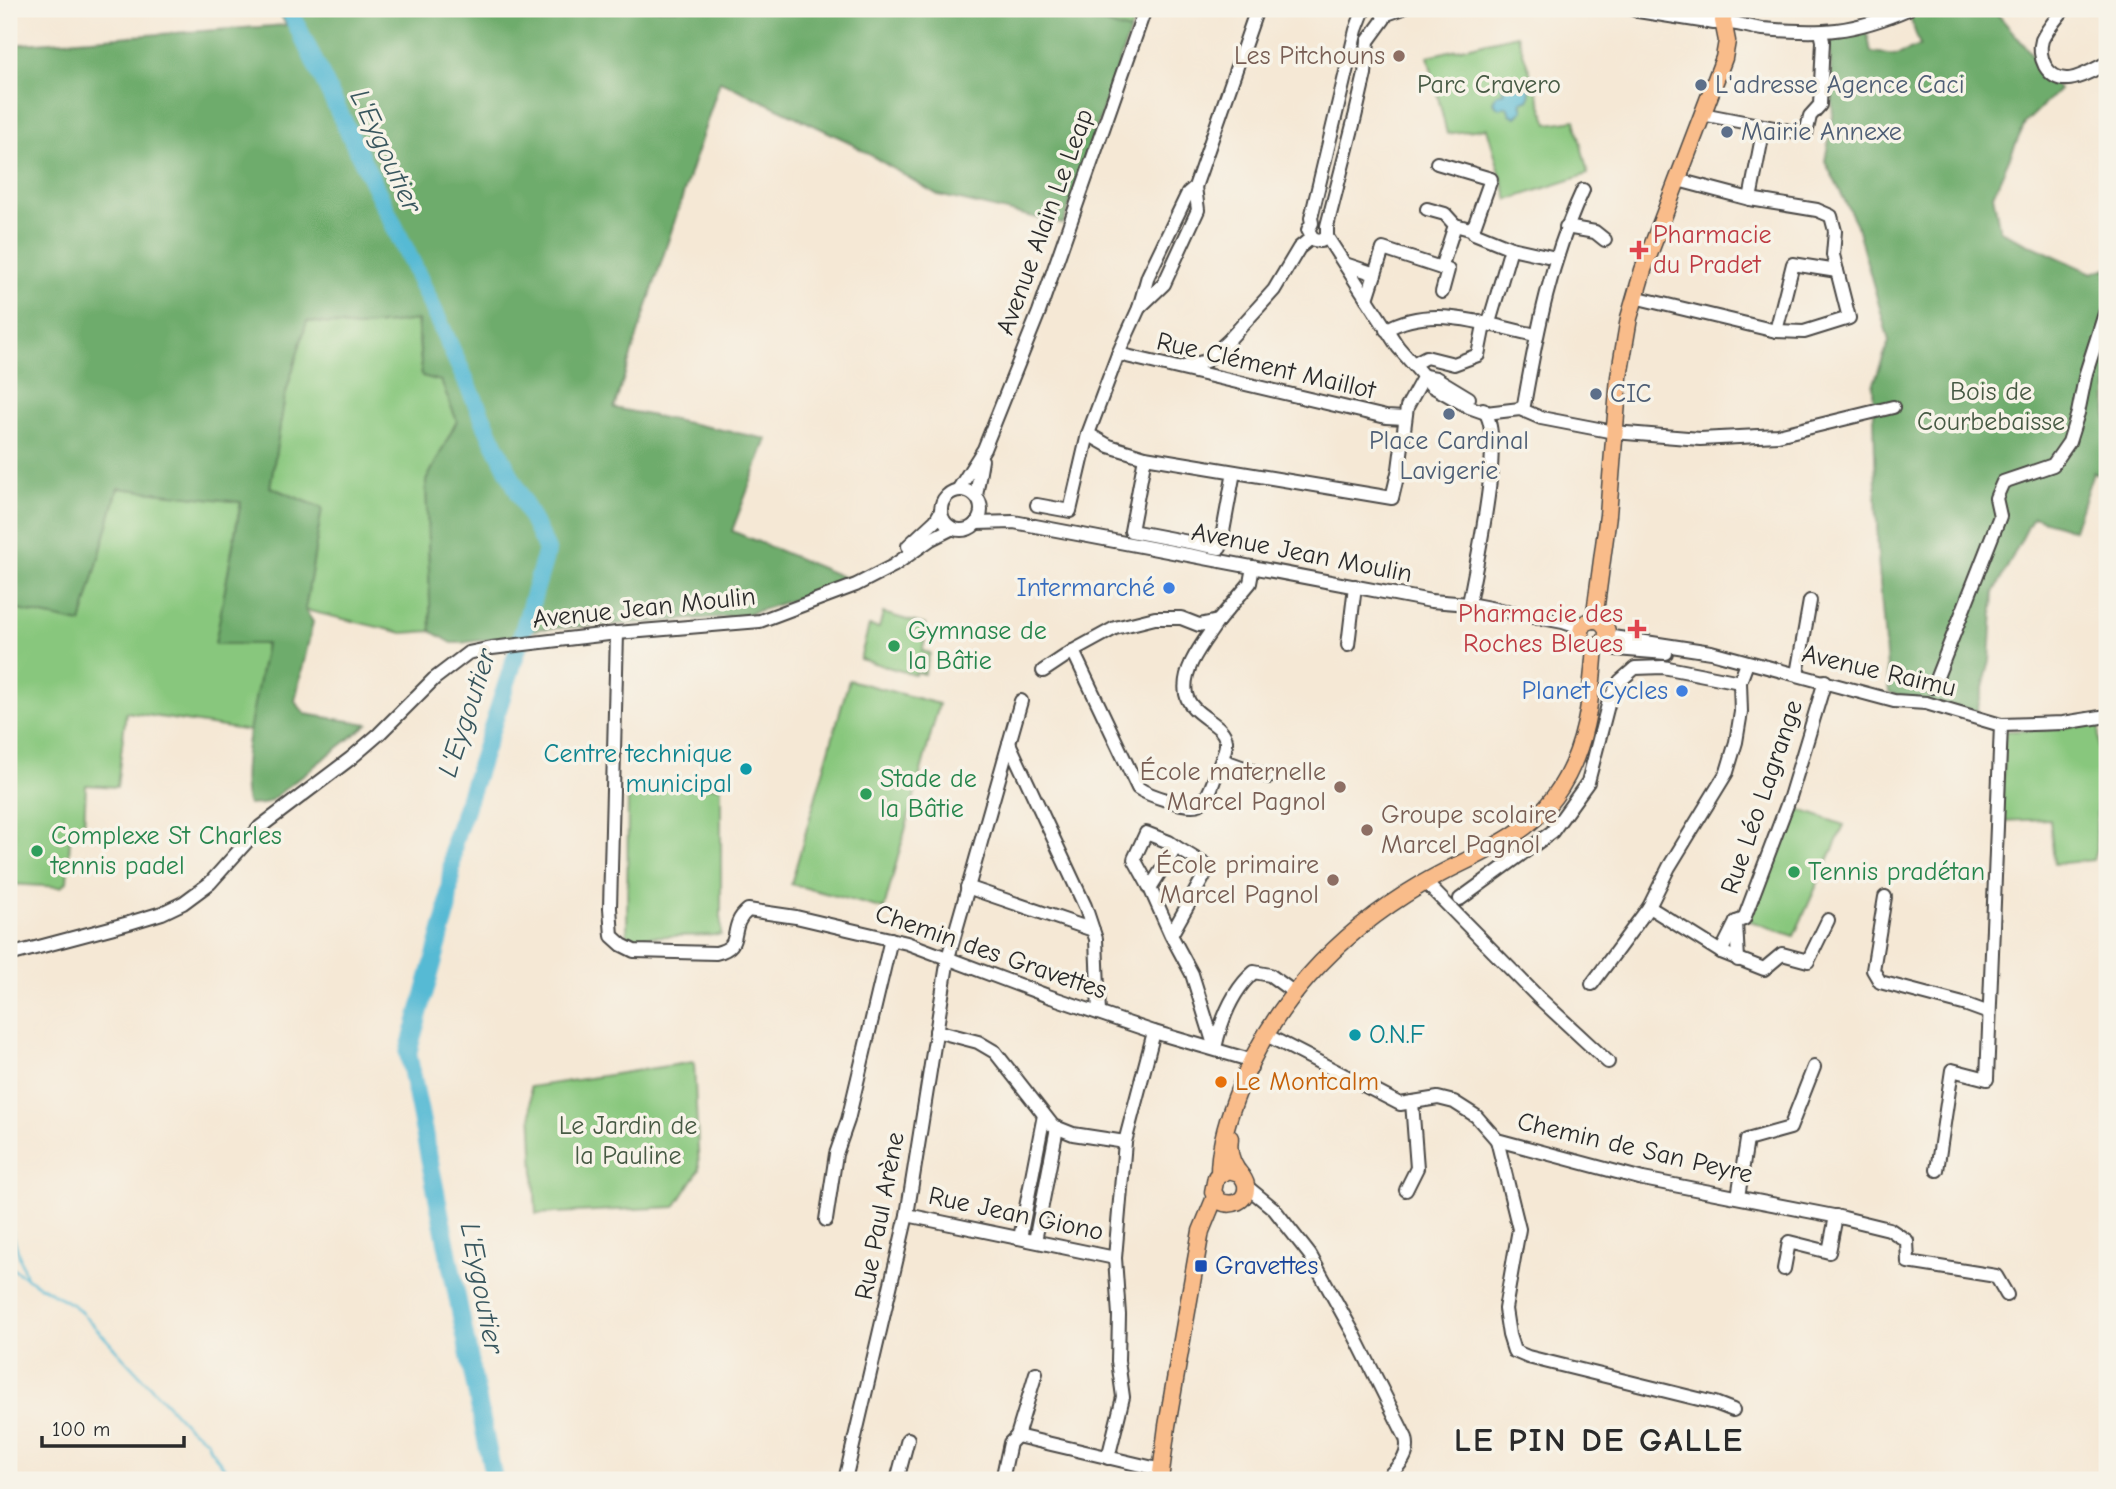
<svg xmlns="http://www.w3.org/2000/svg" width="2116" height="1489" viewBox="0 0 2116 1489" font-family="'Comic Neue',sans-serif">
  <rect width="100%" height="100%" fill="#f7f3e8"/>
  <filter id="ink" filterUnits="userSpaceOnUse"><feTurbulence type="fractalNoise" baseFrequency=".0143" numOctaves="2"/><feDisplacementMap in="SourceGraphic" scale="14" xChannelSelector="R" yChannelSelector="G"/><feConvolveMatrix kernelMatrix="1 2 1 2 8 2 1 2 1" color-interpolation-filters="sRGB"/></filter>
  <filter id="wash" filterUnits="userSpaceOnUse"><feTurbulence type="fractalNoise" baseFrequency=".00686" numOctaves="4" result="noise"/><feDisplacementMap in="SourceGraphic" scale="28" xChannelSelector="R" yChannelSelector="G"/><feGaussianBlur stdDeviation="1.57" result="paint"/><feColorMatrix in="noise" values="0 0 0 0 0 0 0 0 0 0 0 0 0 0 0 0 0 1.4 0 .05"/><feComposite in="paint" operator="in"/></filter>
  <g filter="url(#wash)">
    <rect width="100%" height="100%" fill="#f5e8d5"/>
    <g fill="#88c77d" stroke="#5a7954" stroke-width="2">
      <polygon points="1053,9 1138,9 1130,31"/>
      <polygon points="1517,35 1548,124 1575,120 1588,174 1508,200 1487,128 1447,134 1428,56"/>
      <polygon points="417,320 422,376 441,381 457,421 426,481 431,631 403,633 305,610 322,508 270,487 285,396 307,321 357,327"/>
      <path d="M118,488L241,502C231,549 225,597 215,644L266,643L253,719L249,731L126,712L117,787L86,785L84,827L71,826L67,882L61,887L9,884V608L81,623Z"/>
      <polygon points="883,613 925,625 922,640 925,641 922,651 930,653 924,674 916,672 915,675 860,659 869,626 879,628"/>
      <polygon points="849,680 939,704 884,909 791,884"/>
      <polygon points="2099,722 2096,850 2093,860 2054,864 2050,819 2001,821 2005,731 2047,730"/>
      <polygon points="628,787 721,787 721,935 627,937"/>
      <polygon points="1792,807 1844,825 1794,936 1744,919"/>
      <polygon points="694,1062 699,1170 675,1207 536,1214 530,1087"/>
    </g>
    <g fill="#6eac6c" stroke="#4c6c4c" stroke-width="2">
      <path d="M278,9H1053L1130,31L1063,224L938,195L843,139L720,81L614,408L767,439L732,531L853,581L741,616L541,629L507,637L461,643H452L431,631L426,481L457,421L441,381L422,376L418,320L357,327L307,321L285,396L270,487L322,508L305,610L313,622L295,701L305,714L368,724L271,800L263,804L248,805C235,772 260,682 266,644H215L241,502L118,488L81,623L9,608V45L286,25Z"/>
      <polygon points="1916,9 1971,9 1976,14 1993,9 2025,46 2059,90 2025,123 1993,195 2000,231 2092,273 2107,268 2107,477 2093,472 2074,530 2033,517 1994,593 1990,661 1977,711 1889,693 1878,558 1873,386 1889,341 1856,223 1825,161 1833,117 1829,35 1866,27 1871,52 1897,55 1920,46 1908,12"/>
    </g>
    <polygon fill="#56bad4" stroke="#407280" stroke-width="2" points="1505,79 1514,81 1517,88 1525,86 1530,90 1529,99 1521,102 1523,110 1516,117 1510,114 1507,106 1499,108 1493,102 1496,95 1504,92 1501,85"/>
    <g fill="none" stroke-linecap="round" stroke-linejoin="round">
      <g stroke="#56bad4" stroke-width="2.5">
        <polyline points="9,1222 26,1278 73,1305 83,1314 188,1427 207,1440 210,1449 234,1480"/>
        <polyline points="9,1266 26,1278"/>
      </g>
      <polyline stroke="#56bad4" stroke-width="18" points="289,9 414,267 491,436 547,550 516,655 454,842 447,913 408,1053 494,1480"/>
    </g>
  </g>
  <g filter="url(#ink)">
    <g fill="none" stroke-linecap="round" stroke-linejoin="round">
      <defs>
        <g id="minor">
          <path d="M1633,9L1638,11L1714,23C1730,20 1746,27 1763,29C1821,34 1853,33 1908,9"/>
          <path d="M2064,9C2057,18 2047,29 2042,40C2039,50 2041,58 2045,66C2061,92 2087,73 2107,63"/>
          <polyline points="1384,15 1401,9"/>
          <polyline points="1702,114 1806,134 1810,116 1820,105 1823,41 1821,32"/>
          <polyline points="1437,163 1491,179 1475,224 1470,229 1455,225"/>
          <polyline points="1750,199 1764,127"/>
          <polyline points="1566,227 1595,232 1605,240"/>
          <polyline points="1474,233 1511,248 1556,258"/>
          <polyline points="1327,237 1398,347 1432,386 1469,407 1486,413 1520,409 1541,418 1614,432 1700,439 1778,435 1893,407"/>
          <polyline points="1327,237 1321,241 1314,240 1308,230 1312,223 1311,218 1356,30 1364,9"/>
          <polyline points="1327,237 1327,226 1355,117 1365,74 1368,41 1384,19 1381,9"/>
          <polyline points="1345,264 1375,274"/>
          <polyline points="1441,268 1448,270 1442,292"/>
          <polyline points="1634,297 1776,331 1804,332 1849,318 1833,255 1835,231 1831,216 1817,210 1750,199 1678,180"/>
          <polyline points="1367,299 1383,249 1441,268 1455,225 1445,214 1427,209"/>
          <polyline points="1139,308 1164,284 1198,210 1195,187"/>
          <polyline points="1488,326 1511,248"/>
          <path d="M1386,330C1431,303 1487,325 1536,335"/>
          <polyline points="1776,331 1793,264 1837,271"/>
          <polyline points="1118,354 1386,417 1405,418"/>
          <polyline points="1413,364 1426,357 1454,364 1478,355 1484,325"/>
          <polyline points="1184,367 1206,361 1227,342 1274,290 1299,248 1311,238"/>
          <polyline points="1424,376 1436,378 1469,398"/>
          <path d="M1520,409L1524,405C1537,331 1551,258 1583,190"/>
          <polyline points="1088,434 1109,446 1145,457 1392,498 1399,469 1407,407 1424,376"/>
          <polyline points="1145,457 1131,531 1220,548 1234,472"/>
          <circle cx="961" cy="510" r="20"/>
          <polyline points="958,490 984,449 1039,312 1145,9"/>
          <polyline points="976,496 982,460"/>
          <polyline points="1037,505 1070,511 1088,434 1118,354 1139,308 1148,276 1188,193 1195,187 1257,9"/>
          <polyline points="976,523 1014,522 1431,601 1469,604 1563,622 1581,628"/>
          <polyline points="908,546 936,520 941,511"/>
          <path d="M1469,604C1475,566 1507,435 1483,409"/>
          <path d="M1155,618H1181L1199,625L1218,621C1205,641 1181,668 1186,694C1191,717 1224,722 1226,741C1227,750 1220,763 1217,772C1213,782 1209,799 1199,804C1188,809 1148,795 1138,788L1073,651L1115,628Z"/>
          <polyline points="1218,621 1250,583 1253,567"/>
          <path d="M617,633L610,908L612,936L622,945L634,951L716,953C746,946 726,928 748,910L796,917L907,943L1048,996L1154,1032L1243,1058L1250,1062L1251,1068"/>
          <polyline points="1606,636 1711,652 1894,701 1926,703 2001,725 2063,723 2107,716"/>
          <polyline points="1601,644 1616,649 1666,653"/>
          <polyline points="1348,645 1355,586"/>
          <polyline points="1043,671 1073,651"/>
          <polyline points="1797,674 1810,601"/>
          <polyline points="1933,687 2000,516 1996,498 2003,482 2053,465 2069,442 2078,413 2086,373 2107,307"/>
          <polyline points="1009,743 1085,906 1096,939 1099,1013"/>
          <polyline points="1222,760 1269,777"/>
          <polyline points="1425,882 1538,997 1608,1062"/>
          <polyline points="967,887 1093,930"/>
          <polyline points="1150,888 1134,859 1146,833 1169,842 1176,847"/>
          <polyline points="1885,897 1873,970 1880,982 1967,1005 1989,1013"/>
          <polyline points="1460,899 1552,832 1588,782 1609,701 1620,681 1635,668 1663,667 1740,682"/>
          <polyline points="1649,907 1721,952 1764,969 1782,954 1808,961 1828,920"/>
          <polyline points="1736,922 1738,960"/>
          <path d="M1171,935L1150,888L1176,847L1209,867L1171,935L1192,974L1215,1048C1221,1021 1232,991 1254,972L1270,975L1296,994"/>
          <polyline points="1721,952 1736,922 1744,919 1790,797 1825,681"/>
          <polyline points="9,955 129,923 162,913 183,903 210,883 260,827 350,759 379,734 434,679 468,653 492,648 617,633 760,621 856,585 893,566 931,539 953,528"/>
          <polyline points="1592,984 1649,907 1669,867 1727,772 1736,742 1741,712 1740,682 1747,663"/>
          <polyline points="936,1031 978,1042 995,1052 1053,1126 1073,1134 1125,1142"/>
          <polyline points="1272,1038 1400,1104 1438,1098 1454,1102 1476,1116 1497,1140 1643,1179 1844,1218 1889,1229 1907,1241 1908,1262 1996,1276 2007,1295"/>
          <polyline points="1497,1140 1519,1229 1505,1309 1509,1335 1514,1351 1528,1357 1715,1403 1733,1410"/>
          <polyline points="1937,1170 1952,1070 1987,1079 2001,725"/>
          <path d="M1246,1186L1274,1209L1310,1255L1355,1336L1406,1438C1411,1457 1397,1467 1385,1480"/>
          <polyline points="1406,1190 1417,1168 1412,1102"/>
          <polyline points="1738,1197 1747,1140 1790,1128 1814,1067"/>
          <polyline points="907,1215 1115,1258"/>
          <polyline points="826,1220 836,1154 848,1120 891,939"/>
          <polyline points="1020,1238 1044,1115"/>
          <polyline points="1035,1241 1057,1128"/>
          <polyline points="1784,1269 1789,1242 1829,1252 1836,1216"/>
          <polyline points="1036,1373 1017,1436 1162,1470"/>
          <polyline points="1108,1458 1123,1397 1118,1361 1119,1315 1115,1258 1125,1142 1154,1032"/>
          <polyline points="845,1480 907,1215 948,958 1021,701"/>
          <polyline points="897,1480 908,1439"/>
          <polyline points="1002,1480 1010,1443 1017,1436"/>
        </g>
        <g id="major">
          <circle cx="1594" cy="633" r="13"/>
          <polyline points="1594,620 1608,515 1619,377 1629,318 1643,270 1724,58 1727,41 1723,21 1724,9"/>
          <path d="M1230,1138C1228,1150 1230,1160 1237,1170C1241,1175 1245,1179 1246,1185C1248,1202 1231,1207 1219,1201L1213,1192L1216,1177L1229,1170L1239,1173"/>
          <path d="M1219,1173C1219,1148 1226,1124 1235,1100C1268,1007 1337,934 1422,884C1467,857 1522,842 1554,797C1587,752 1591,700 1595,646"/>
          <polyline points="1160,1480 1167,1426 1201,1231 1215,1197"/>
        </g>
      </defs>
      <use href="#minor" stroke="#494744" stroke-width="16"/>
      <use href="#major" stroke="#494744" stroke-width="19"/>
      <use href="#minor" stroke="#fff" stroke-width="12"/>
      <use href="#major" stroke="#f9bc8a" stroke-width="16"/>
    </g>
  </g>
  <g fill="#8d6e63" stroke="#f7f3e8" stroke-width="2.5">
    <circle cx="1399" cy="56" r="7"/>
    <circle cx="1340" cy="787" r="7"/>
    <circle cx="1367" cy="830" r="7"/>
    <circle cx="1333" cy="880" r="7"/>
  </g>
  <g fill="#5c6f8a" stroke="#f7f3e8" stroke-width="2.5">
    <circle cx="1701" cy="85" r="7"/>
    <circle cx="1727" cy="132" r="7"/>
    <circle cx="1596" cy="394" r="7"/>
    <circle cx="1449" cy="414" r="7"/>
  </g>
  <g fill="#e0444e" stroke="#f7f3e8" stroke-width="2.5">
    <path d="M1635.5 239.5h7v7h7v7h-7v7h-7v-7h-7v-7h7z"/>
    <path d="M1633.5 618.5h7v7h7v7h-7v7h-7v-7h-7v-7h7z"/>
  </g>
  <g fill="#3f7fe0" stroke="#f7f3e8" stroke-width="2.5">
    <circle cx="1169" cy="588" r="7"/>
    <circle cx="1682" cy="691" r="7"/>
  </g>
  <g fill="#2e9e5b" stroke="#f7f3e8" stroke-width="2.5">
    <circle cx="894" cy="646" r="7"/>
    <circle cx="866" cy="794" r="7"/>
    <circle cx="37" cy="851" r="7"/>
    <circle cx="1794" cy="872" r="7"/>
  </g>
  <g fill="#0f9aa8" stroke="#f7f3e8" stroke-width="2.5">
    <circle cx="746" cy="769" r="7"/>
    <circle cx="1355" cy="1035" r="7"/>
  </g>
  <circle fill="#e8710a" stroke="#f7f3e8" stroke-width="2.5" cx="1221" cy="1082" r="7"/>
  <rect fill="#1a4fb4" stroke="#f7f3e8" stroke-width="2.5" x="1194" y="1259" width="14" height="14" rx="3.5"/>
  <g text-anchor="middle" dominant-baseline="central" stroke-width="7" stroke-linejoin="round" paint-order="stroke">
    <g font-size="26" fill="#785e54" stroke="#f7f3e8" text-anchor="end">
      <text x="1385" y="56">Les Pitchouns</text>
      <text x="1326" y="772">École maternelle<tspan x="1326" dy="30">Marcel Pagnol</tspan></text>
      <text x="1381" y="815" text-anchor="start">Groupe scolaire<tspan x="1381" dy="30">Marcel Pagnol</tspan></text>
      <text x="1319" y="865">École primaire<tspan x="1319" dy="30">Marcel Pagnol</tspan></text>
    </g>
    <g font-size="26" fill="#475a44" stroke="#f7f3e8">
      <text x="1489" y="85">Parc Cravero</text>
      <text x="1991" y="392">Bois de<tspan x="1991" dy="30">Courbebaisse</tspan></text>
      <text x="628" y="1126">Le Jardin de<tspan x="628" dy="30">la Pauline</tspan></text>
    </g>
    <g font-size="26" fill="#4e5e75" stroke="#f7f3e8" text-anchor="start">
      <text x="1715" y="85">L'adresse Agence Caci</text>
      <text x="1741" y="132">Mairie Annexe</text>
      <text x="1610" y="394">CIC</text>
      <text x="1449" y="441" text-anchor="middle">Place Cardinal<tspan x="1449" dy="30">Lavigerie</tspan></text>
    </g>
    <g font-size="26" fill="#2b2b2b" stroke="#f7f3e8">
      <text transform="translate(1045 222) rotate(-70)">Avenue Alain Le Leap</text>
      <text transform="translate(1266 366) rotate(13)">Rue Clément Maillot</text>
      <text transform="translate(1302 553) rotate(11)">Avenue Jean Moulin</text>
      <text transform="translate(644 608) rotate(-6)">Avenue Jean Moulin</text>
      <text transform="translate(1879 671) rotate(13)">Avenue Raimu</text>
      <text transform="translate(1762 797) rotate(-71)">Rue Léo Lagrange</text>
      <text transform="translate(991 952) rotate(19)">Chemin des Gravettes</text>
      <text transform="translate(1635 1148) rotate(13)">Chemin de San Peyre</text>
      <text transform="translate(1016 1214) rotate(12)">Rue Jean Giono</text>
      <text transform="translate(880 1216) rotate(-79)">Rue Paul Arène</text>
    </g>
    <g font-size="26" fill="#be3a42" stroke="#f7f3e8" text-anchor="start">
      <text x="1653" y="235">Pharmacie<tspan x="1653" dy="30">du Pradet</tspan></text>
      <text x="1623" y="614" text-anchor="end">Pharmacie des<tspan x="1623" dy="30">Roches Bleues</tspan></text>
    </g>
    <g font-size="26" fill="#366cbe" stroke="#f7f3e8" text-anchor="end">
      <text x="1155" y="588">Intermarché</text>
      <text x="1668" y="691">Planet Cycles</text>
    </g>
    <g font-size="26" fill="#27864d" stroke="#f7f3e8" text-anchor="start">
      <text x="908" y="631">Gymnase de<tspan x="908" dy="30">la Bâtie</tspan></text>
      <text x="880" y="779">Stade de<tspan x="880" dy="30">la Bâtie</tspan></text>
      <text x="51" y="836">Complexe St Charles<tspan x="51" dy="30">tennis padel</tspan></text>
      <text x="1808" y="872">Tennis pradétan</text>
    </g>
    <g font-size="26" fill="#0d838f" stroke="#f7f3e8" text-anchor="end">
      <text x="732" y="754">Centre technique<tspan x="732" dy="30">municipal</tspan></text>
      <text x="1369" y="1035" text-anchor="start">O.N.F</text>
    </g>
    <g font-size="26" fill="#c56008" stroke="#f7f3e8" text-anchor="start">
      <text x="1235" y="1082">Le Montcalm</text>
    </g>
    <g font-size="26" fill="#164399" stroke="#f7f3e8" text-anchor="start">
      <text x="1215" y="1266">Gravettes</text>
    </g>
    <g font-size="28" font-style="italic" fill="#38565e" stroke="#f7f3e8">
      <text transform="translate(386 151) rotate(65)">L'Eygoutier</text>
      <text transform="translate(467 713) rotate(-72)">L'Eygoutier</text>
      <text transform="translate(482 1288) rotate(79)">L'Eygoutier</text>
    </g>
    <g font-size="33" font-weight="bold" letter-spacing="2" fill="#2b2b2b" stroke="#f7f3e8">
      <text x="1599" y="1440">LE PIN DE GALLE</text>
    </g>
  </g>
  <rect width="2116" height="1489" fill="none" stroke="#f7f3e8" stroke-width="35"/>
  <path d="M42 1436v10h142v-10" fill="none" stroke="#2b2b2b" stroke-width="3.5"/>
  <text x="52" y="1436" font-size="21" fill="#2b2b2b" stroke="#f7f3e8" stroke-width="5" paint-order="stroke">100 m</text>
</svg>
